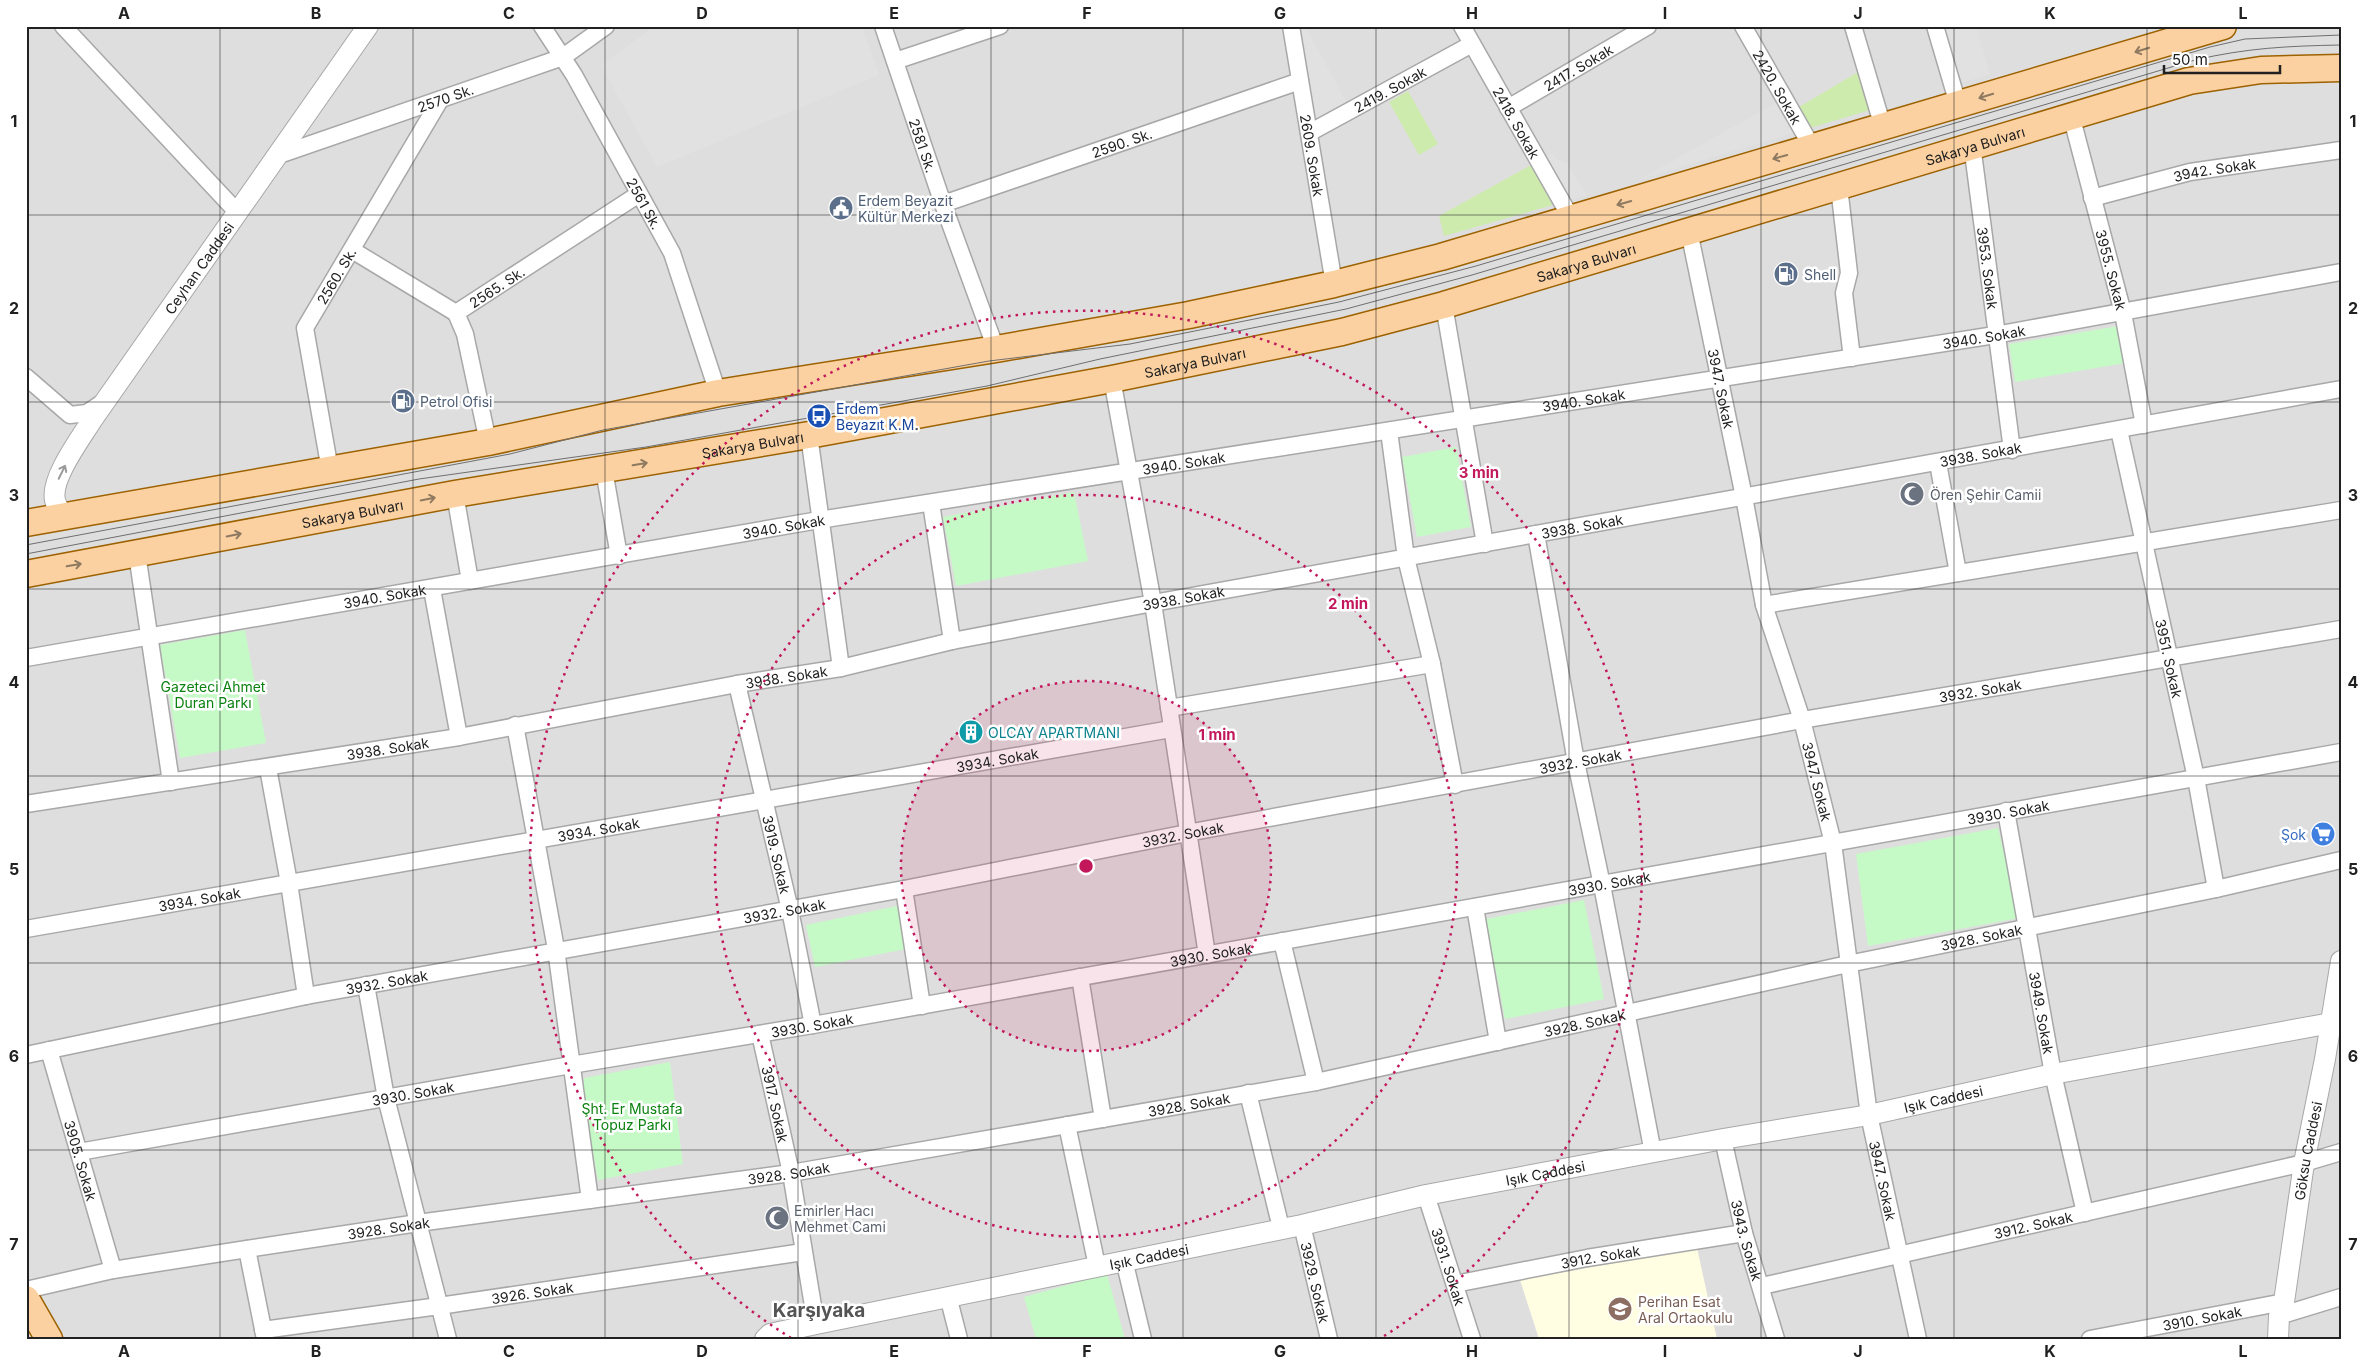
<svg xmlns="http://www.w3.org/2000/svg" width="2367" height="1365" viewBox="0 0 2367 1365" font-family="Inter,sans-serif">
  <rect width="100%" height="100%" fill="#f1ede7"/>
  <rect fill="#dfdede" x="26" y="26" width="2315" height="1313"/>
  <polygon fill="#fffee2" points="1697,1248 1717,1339 1539,1339 1520,1280"/>
  <g fill="#ceebae">
    <polygon points="1858,72 1870,110 1810,128 1799,107"/>
    <polygon points="1408,91 1438,144 1419,155 1389,102"/>
    <polygon points="1531,165 1553,205 1444,236 1439,216"/>
  </g>
  <g fill="#c5fac7">
    <polygon points="2119,326 2125,363 2015,382 2009,344"/>
    <polygon points="1456,447 1471,527 1417,537 1402,457"/>
    <polygon points="1074,492 1088,561 956,586 943,517"/>
    <polygon points="245,630 266,743 180,758 160,645"/>
    <polygon points="1998,828 2019,918 1868,946 1856,854"/>
    <polygon points="1584,900 1604,999 1505,1019 1486,919"/>
    <polygon points="897,906 906,949 815,967 806,925"/>
    <polygon points="670,1062 683,1164 598,1180 582,1094 584,1078"/>
    <polygon points="1107,1274 1125,1339 1036,1339 1024,1297"/>
  </g>
  <g fill="#e1e1e1">
    <polygon points="655,26 862,26 879,75 657,167 601,65"/>
    <polygon points="1291,26 1305,26 1351,110 1309,133"/>
    <polygon points="1935,26 1976,26 1990,74 1952,86"/>
    <polygon points="1785,98 1803,130 1640,179"/>
    <polygon points="1552,153 1557,159 1568,164 1587,195 1562,202 1539,161"/>
  </g>
  <g fill="none" stroke-linecap="round" stroke-linejoin="round">
    <defs>
      <g id="minor">
        <polyline points="63,26 238,213"/>
        <path id="s1" d="M542,26L574,75L672,253L718,393"/>
        <path id="s2" d="M883,26L943,204L996,349"/>
        <path id="s3" d="M1291,26L1334,284"/>
        <path id="s4" d="M1462,26L1571,218"/>
        <path id="s5" d="M1743,26L1812,147"/>
        <polyline points="1853,26 1883,127"/>
        <polyline points="1935,26 1958,104"/>
        <polyline points="895,61 1000,26"/>
        <path id="s6" d="M1508,108L1648,26"/>
        <path id="s7" d="M2071,115L2123,313L2144,425"/>
        <path id="s8" d="M1309,133L1472,44"/>
        <path id="s9" d="M1972,145L2012,450"/>
        <path id="s10" d="M279,155L563,57L606,26"/>
        <polyline points="1839,187 1849,273 1844,293 1852,358"/>
        <path id="s11" d="M2092,198L2190,172L2341,150"/>
        <path id="s12" d="M943,204L1300,81"/>
        <path id="s13" d="M1689,231L1744,497L1764,605L1802,720L1833,843L1869,1115L1918,1339"/>
        <path id="s14" d="M352,250L456,313L639,194"/>
        <polyline points="1444,305 1485,544"/>
        <polyline points="456,313 465,334 488,442"/>
        <polyline points="26,377 70,415 87,413 102,403"/>
        <polyline points="1112,379 1153,603 1207,955"/>
        <path id="s15" d="M2119,430L2196,778L2216,889"/>
        <polyline points="1389,431 1406,558 1432,664 1455,785"/>
        <polyline points="809,435 841,668"/>
        <polyline points="1938,463 1958,573"/>
        <path id="s16" d="M330,470L305,328L440,100"/>
        <polyline points="604,470 619,556"/>
        <polyline points="455,494 470,581"/>
        <polyline points="931,503 952,641"/>
        <polyline points="1536,534 1576,762 1602,885 1653,1153"/>
        <polyline points="137,554 171,782"/>
        <polyline points="432,589 459,737"/>
        <polyline points="1764,605 2341,510"/>
        <path id="s17" d="M26,658L819,520L1995,335L2341,272"/>
        <path id="s18" d="M737,684L790,910L813,1025"/>
        <polyline points="1169,708 1432,664"/>
        <polyline points="515,725 556,949 590,1200"/>
        <polyline points="268,768 289,883 306,996"/>
        <path id="s19" d="M26,804L459,737L737,684L841,668L952,641L1153,603L2341,389"/>
        <path id="s20" d="M2006,811L2053,1074L2085,1213"/>
        <polyline points="904,889 922,1006"/>
        <polyline points="1475,907 1498,1042"/>
        <path id="s21" d="M26,929L1171,729"/>
        <polyline points="1282,941 1316,1082"/>
        <polyline points="1080,977 1103,1119"/>
        <polyline points="366,985 386,1098 448,1339"/>
        <path id="s22" d="M760,1034L791,1173L816,1324"/>
        <path id="s23" d="M49,1050L113,1270"/>
        <path id="s24" d="M26,1055L306,996L904,889L1187,833L1802,720L2341,629"/>
        <polyline points="1248,1093 1281,1228"/>
        <polyline points="1067,1125 1097,1266"/>
        <path id="s25" d="M1723,1139L1744,1233L1776,1339"/>
        <path id="s26" d="M79,1152L571,1065L813,1025L2341,752"/>
        <path id="s27" d="M1426,1195L1472,1339"/>
        <path id="s28" d="M1302,1225L1329,1339"/>
        <polyline points="247,1249 265,1339"/>
        <polyline points="1124,1260 1143,1339"/>
        <path id="s29" d="M1455,1284L1587,1258L1744,1233"/>
        <path id="s30" d="M1762,1286L2304,1163L2341,1152"/>
        <path id="s31" d="M26,1290L113,1270L247,1249L418,1223L791,1173L1316,1082L1848,964L2216,889L2341,860"/>
        <polyline points="948,1296 959,1339"/>
        <polyline points="2279,1316 2341,1297"/>
        <path id="s32" d="M263,1330L439,1306L803,1252"/>
        <path id="s33" d="M2090,1339L2284,1302"/>
      </g>
      <g id="tertiary">
        <path id="s34" d="M64,517C61,512 56,506 55,500C50,479 81,438 92,420L368,26"/>
        <path id="s35" d="M765,1339L770,1334L816,1324L1302,1225L1426,1195L1723,1139L1869,1115L2053,1074L2331,1023"/>
        <path id="s36" d="M2278,1339L2279,1316L2284,1302L2304,1163L2325,1059L2341,961"/>
      </g>
      <g id="primary">
        <polyline points="26,523 488,442 718,393 996,349 1189,315 1334,284 1441,257 2223,26"/>
        <path id="s37" d="M26,574L455,494L809,435L1112,379L1342,332L1444,305L2189,81L2261,70L2341,68"/>
        <polyline points="26,1299 49,1339"/>
      </g>
    </defs>
    <use href="#minor" stroke="#a8a8a8" stroke-width="19"/>
    <use href="#tertiary" stroke="#a8a8a8" stroke-width="22"/>
    <use href="#primary" stroke="#9d6200" stroke-width="29"/>
    <use href="#minor" stroke="#fff" stroke-width="16"/>
    <use href="#tertiary" stroke="#fff" stroke-width="20"/>
    <use href="#primary" stroke="#fcd1a1" stroke-width="26"/>
    <g stroke="#6f6f6f" stroke-width="1">
      <polyline points="26,545 510,454 603,430 989,361 1130,344 1339,302 1476,266 2210,47 2245,39 2341,35"/>
      <path d="M26,554L419,479L646,447L987,386L1100,359L1346,309L1472,275L2195,60C2247,48 2287,46 2341,45"/>
    </g>
  </g>
  <defs><path id="oneway-shaft" d="M-6 0H5M1.5-3L5.5 0L1.5 3" fill="none" stroke-width="1.6" stroke-linecap="round" stroke-linejoin="round" transform="scale(1.25)"/></defs>
  <g stroke="#8e7961">
    <use href="#oneway-shaft" transform="translate(2142 50) rotate(163)"/>
    <use href="#oneway-shaft" transform="translate(1986 96) rotate(163)"/>
    <use href="#oneway-shaft" transform="translate(1780 157) rotate(164)"/>
    <use href="#oneway-shaft" transform="translate(1624 203) rotate(164)"/>
    <use href="#oneway-shaft" transform="translate(640 464) rotate(-10)"/>
    <use href="#oneway-shaft" transform="translate(428 499) rotate(-11)"/>
    <use href="#oneway-shaft" transform="translate(234 535) rotate(-11)"/>
    <use href="#oneway-shaft" transform="translate(74 565) rotate(-10)"/>
  </g>
  <use stroke="#9b9b9b" href="#oneway-shaft" transform="translate(62 472) rotate(-64)"/>
  <path fill="none" stroke="#212121" stroke-width="1" stroke-opacity="0.55" d="M220,26V1339M413,26V1339M605,26V1339M798,26V1339M991,26V1339M1183,26V1339M1376,26V1339M1569,26V1339M1761,26V1339M1954,26V1339M2147,26V1339M26,215H2341M26,402H2341M26,589H2341M26,776H2341M26,963H2341M26,1150H2341"/>
  <circle cx="1086" cy="866" r="185" fill="#c2185b" fill-opacity=".12"/>
  <g fill="none" stroke="#c2185b" stroke-width="2.5" stroke-dasharray="2.5 5">
    <circle cx="1086" cy="866" r="185"/>
    <circle cx="1086" cy="866" r="371"/>
    <path d="M791 1338A556 556 0 1 1 1381 1338"/>
  </g>
  <defs>
    <symbol id="civic-disc" viewBox="-11 -11 22 22"><circle r="9.5" fill="#5c6f8a" stroke="#fff"/><path d="M-.6-6.5H3V-4.5H.6V-3L4-1V1h2V6H-6V1h2V-1L-.6-3ZM-1.2 2.5V6h2.4V2.5Z" fill="#fff"/></symbol>
    <symbol id="fuel-disc" viewBox="-11 -11 22 22"><circle r="9.5" fill="#5c6f8a" stroke="#fff"/><path d="M-5.5-6h7V0h2V4h1.3V-2.5L3-4.5l.8-.8L6-3V5H2.5V1h-1V6h-7ZM-4.2-4.7v3.2H.2V-4.7Z" fill="#fff"/></symbol>
    <symbol id="bus-disc" viewBox="-11 -11 22 22"><circle r="9.5" fill="#1a4fb4" stroke="#fff"/><path d="M-5-6H5V4H4V6H2V4H-2V6H-4V4H-5ZM-3.5-4V0h7V-4ZM-3.5 1.2v1.5H-2V1.2ZM2 1.2v1.5H3.5V1.2Z" fill="#fff"/></symbol>
    <symbol id="mosque-disc" viewBox="-11 -11 22 22"><circle r="9.5" fill="#6b7280" stroke="#fff"/><path d="M3.5-4.9A6 6 0 1 0 3.5 4.9A5 5 0 1 1 3.5-4.9Z" fill="#fff"/></symbol>
    <symbol id="building-disc" viewBox="-11 -11 22 22"><circle r="9.5" fill="#0f9aa8" stroke="#fff"/><path d="M-4-6H4V6H1V3H-1V6H-4ZM-2.5-4.3h1.7v1.8h-1.7ZM.8-4.3h1.7v1.8H.8ZM-2.5-1h1.7V.8h-1.7ZM.8-1h1.7V.8H.8Z" fill="#fff"/></symbol>
    <symbol id="supermarket-disc" viewBox="-11 -11 22 22"><circle r="9.5" fill="#3f7fe0" stroke="#fff"/><path d="M-6-5.5h2.5l.6 2H6L4.5 2H-2.5L-4.4-4H-6ZM-1.5 3.2a1.3 1.3 0 1 0 .1 0ZM3 3.2a1.3 1.3 0 1 0 .1 0Z" fill="#fff"/></symbol>
    <symbol id="school-disc" viewBox="-11 -11 22 22"><circle r="9.5" fill="#8d6e63" stroke="#fff"/><path d="M0-5L7-2L0 1L-7-2ZM-4 1L0 2.5L4 1V4Q0 6-4 4Z" fill="#fff"/></symbol>
  </defs>
  <g fill-rule="evenodd">
    <use href="#civic-disc" x="827" y="194" width="28" height="28"/>
    <use href="#fuel-disc" x="1772" y="260" width="28" height="28"/>
    <use href="#fuel-disc" x="389" y="387" width="28" height="28"/>
    <use href="#bus-disc" x="805" y="402" width="28" height="28"/>
    <use href="#mosque-disc" x="1898" y="480" width="28" height="28"/>
    <use href="#building-disc" x="957" y="718" width="28" height="28"/>
    <use href="#supermarket-disc" x="2309" y="820" width="28" height="28"/>
    <use href="#mosque-disc" x="763" y="1204" width="28" height="28"/>
    <use href="#school-disc" x="1606" y="1295" width="28" height="28"/>
  </g>
  <g text-anchor="middle" dominant-baseline="central" stroke-width="5" stroke-linejoin="round" paint-order="stroke">
    <g font-size="14" fill="#212121" stroke="#fff">
      <text stroke="none"><textPath href="#s6" startOffset="81">2417. Sokak</textPath></text>
      <text stroke="none"><textPath href="#s5" startOffset="70">2420. Sokak</textPath></text>
      <text stroke="none"><textPath href="#s8" startOffset="92">2419. Sokak</textPath></text>
      <text stroke="none"><textPath href="#s10" startOffset="176">2570 Sk.</textPath></text>
      <text stroke="none"><textPath href="#s4" startOffset="111">2418. Sokak</textPath></text>
      <text stroke="none"><textPath href="#s12" startOffset="189">2590. Sk.</textPath></text>
      <text stroke="none"><textPath href="#s37" startOffset="1998">Sakarya Bulvarı</textPath></text>
      <text stroke="none"><textPath href="#s2" startOffset="126">2581 Sk.</textPath></text>
      <text stroke="none"><textPath href="#s3" startOffset="131">2609. Sokak</textPath></text>
      <text stroke="none"><textPath href="#s11" startOffset="126">3942. Sokak</textPath></text>
      <text stroke="none"><textPath href="#s1" startOffset="205">2561 Sk.</textPath></text>
      <text stroke="none"><textPath href="#s37" startOffset="1592">Sakarya Bulvarı</textPath></text>
      <text stroke="none"><textPath href="#s34" startOffset="295">Ceyhan Caddesi</textPath></text>
      <text stroke="none"><textPath href="#s9" startOffset="124">3953. Sokak</textPath></text>
      <text stroke="none"><textPath href="#s7" startOffset="160">3955. Sokak</textPath></text>
      <text stroke="none"><textPath href="#s16" startOffset="205">2560. Sk.</textPath></text>
      <text stroke="none"><textPath href="#s14" startOffset="170">2565. Sk.</textPath></text>
      <text stroke="none"><textPath href="#s17" startOffset="1984">3940. Sokak</textPath></text>
      <text stroke="none"><textPath href="#s37" startOffset="1188">Sakarya Bulvarı</textPath></text>
      <text stroke="none"><textPath href="#s13" startOffset="161">3947. Sokak</textPath></text>
      <text stroke="none"><textPath href="#s17" startOffset="1579">3940. Sokak</textPath></text>
      <text stroke="none"><textPath href="#s37" startOffset="738">Sakarya Bulvarı</textPath></text>
      <text stroke="none"><textPath href="#s19" startOffset="1986">3938. Sokak</textPath></text>
      <text stroke="none"><textPath href="#s17" startOffset="1174">3940. Sokak</textPath></text>
      <text stroke="none"><textPath href="#s37" startOffset="332">Sakarya Bulvarı</textPath></text>
      <text stroke="none"><textPath href="#s17" startOffset="769">3940. Sokak</textPath></text>
      <text stroke="none"><textPath href="#s19" startOffset="1581">3938. Sokak</textPath></text>
      <text stroke="none"><textPath href="#s17" startOffset="364">3940. Sokak</textPath></text>
      <text stroke="none"><textPath href="#s19" startOffset="1176">3938. Sokak</textPath></text>
      <text stroke="none"><textPath href="#s15" startOffset="234">3951. Sokak</textPath></text>
      <text stroke="none"><textPath href="#s19" startOffset="771">3938. Sokak</textPath></text>
      <text stroke="none"><textPath href="#s24" startOffset="1988">3932. Sokak</textPath></text>
      <text stroke="none"><textPath href="#s19" startOffset="366">3938. Sokak</textPath></text>
      <text stroke="none"><textPath href="#s21" startOffset="986">3934. Sokak</textPath></text>
      <text stroke="none"><textPath href="#s24" startOffset="1582">3932. Sokak</textPath></text>
      <text stroke="none"><textPath href="#s13" startOffset="566">3947. Sokak</textPath></text>
      <text stroke="none"><textPath href="#s26" startOffset="1959">3930. Sokak</textPath></text>
      <text stroke="none"><textPath href="#s21" startOffset="581">3934. Sokak</textPath></text>
      <text stroke="none"><textPath href="#s24" startOffset="1178">3932. Sokak</textPath></text>
      <text stroke="none"><textPath href="#s18" startOffset="175">3919. Sokak</textPath></text>
      <text stroke="none"><textPath href="#s26" startOffset="1554">3930. Sokak</textPath></text>
      <text stroke="none"><textPath href="#s21" startOffset="176">3934. Sokak</textPath></text>
      <text stroke="none"><textPath href="#s24" startOffset="772">3932. Sokak</textPath></text>
      <text stroke="none"><textPath href="#s31" startOffset="1988">3928. Sokak</textPath></text>
      <text stroke="none"><textPath href="#s26" startOffset="1149">3930. Sokak</textPath></text>
      <text stroke="none"><textPath href="#s24" startOffset="368">3932. Sokak</textPath></text>
      <text stroke="none"><textPath href="#s20" startOffset="205">3949. Sokak</textPath></text>
      <text stroke="none"><textPath href="#s31" startOffset="1582">3928. Sokak</textPath></text>
      <text stroke="none"><textPath href="#s26" startOffset="744">3930. Sokak</textPath></text>
      <text stroke="none"><textPath href="#s26" startOffset="339">3930. Sokak</textPath></text>
      <text stroke="none"><textPath href="#s35" startOffset="1204">Işık Caddesi</textPath></text>
      <text stroke="none"><textPath href="#s31" startOffset="1178">3928. Sokak</textPath></text>
      <text stroke="none"><textPath href="#s22" startOffset="72">3917. Sokak</textPath></text>
      <text stroke="none"><textPath href="#s36" startOffset="191">Göksu Caddesi</textPath></text>
      <text stroke="none"><textPath href="#s23" startOffset="115">3905. Sokak</textPath></text>
      <text stroke="none"><textPath href="#s31" startOffset="772">3928. Sokak</textPath></text>
      <text stroke="none"><textPath href="#s35" startOffset="799">Işık Caddesi</textPath></text>
      <text stroke="none"><textPath href="#s13" startOffset="971">3947. Sokak</textPath></text>
      <text stroke="none"><textPath href="#s30" startOffset="278">3912. Sokak</textPath></text>
      <text stroke="none"><textPath href="#s31" startOffset="368">3928. Sokak</textPath></text>
      <text stroke="none"><textPath href="#s25" startOffset="104">3943. Sokak</textPath></text>
      <text stroke="none"><textPath href="#s35" startOffset="394">Işık Caddesi</textPath></text>
      <text stroke="none"><textPath href="#s29" startOffset="148">3912. Sokak</textPath></text>
      <text stroke="none"><textPath href="#s27" startOffset="75">3931. Sokak</textPath></text>
      <text stroke="none"><textPath href="#s28" startOffset="59">3929. Sokak</textPath></text>
      <text stroke="none"><textPath href="#s32" startOffset="272">3926. Sokak</textPath></text>
      <text stroke="none"><textPath href="#s33" startOffset="114">3910. Sokak</textPath></text>
    </g>
    <g font-size="14" fill="#4e5e75" stroke="#fff" text-anchor="start">
      <text x="858" y="200">Erdem Beyazit<tspan x="858" dy="16">Kültür Merkezi</tspan></text>
      <text x="1804" y="274">Shell</text>
      <text x="420" y="401">Petrol Ofisi</text>
    </g>
    <g font-size="14" fill="#164399" stroke="#fff" text-anchor="start">
      <text x="836" y="408">Erdem<tspan x="836" dy="16">Beyazıt K.M.</tspan></text>
    </g>
    <g font-size="14" fill="#5b616d" stroke="#fff" text-anchor="start">
      <text x="1930" y="494">Ören Şehir Camii</text>
      <text x="794" y="1210">Emirler Hacı<tspan x="794" dy="16">Mehmet Cami</tspan></text>
    </g>
    <g font-size="14" fill="#0b8210" stroke="#fff">
      <text x="213" y="686">Gazeteci Ahmet<tspan x="213" dy="16">Duran Parkı</tspan></text>
      <text x="632" y="1108">Şht. Er Mustafa<tspan x="632" dy="16">Topuz Parkı</tspan></text>
    </g>
    <g font-size="14" fill="#0d838f" stroke="#fff" text-anchor="start">
      <text x="988" y="732">OLCAY APARTMANI</text>
    </g>
    <g font-size="14" fill="#366cbe" stroke="#fff" text-anchor="end">
      <text x="2306" y="834">Şok</text>
    </g>
    <g font-size="14" fill="#785e54" stroke="#fff" text-anchor="start">
      <text x="1638" y="1301">Perihan Esat<tspan x="1638" dy="16">Aral Ortaokulu</tspan></text>
    </g>
    <g font-size="19" font-weight="bold" fill="#545454" stroke="#fff">
      <text x="819" y="1310">Karşıyaka</text>
    </g>
  </g>
  <circle cx="1086" cy="866" r="8" fill="#c2185b" stroke="#fff" stroke-width="2.5"/>
  <g font-size="15" text-anchor="middle" font-weight="bold" fill="#c2185b" stroke="#fff" stroke-width="5" stroke-linejoin="round" paint-order="stroke">
    <text x="1479" y="478">3 min</text>
    <text x="1348" y="609">2 min</text>
    <text x="1217" y="740">1 min</text>
  </g>
  <rect width="2367" height="1365" fill="none" stroke="#ffffff" stroke-width="55"/>
  <path d="M2164 65v8h116v-8" fill="none" stroke="#212121" stroke-width="2.5"/>
  <text x="2172" y="65" font-size="15" fill="#212121" stroke="#ffffff" stroke-width="4" paint-order="stroke">50 m</text>
  <rect x="28" y="28" width="2312" height="1310" fill="none" stroke="#212121" stroke-width="2"/>
  <g font-size="16" text-anchor="middle" font-weight="bold" fill="#212121">
    <text x="124" y="19">A</text>
    <text x="316" y="19">B</text>
    <text x="509" y="19">C</text>
    <text x="702" y="19">D</text>
    <text x="894" y="19">E</text>
    <text x="1087" y="19">F</text>
    <text x="1280" y="19">G</text>
    <text x="1472" y="19">H</text>
    <text x="1665" y="19">I</text>
    <text x="1858" y="19">J</text>
    <text x="2050" y="19">K</text>
    <text x="2243" y="19">L</text>
    <text x="14" y="127">1</text>
    <text x="2353" y="127">1</text>
    <text x="14" y="314">2</text>
    <text x="2353" y="314">2</text>
    <text x="14" y="501">3</text>
    <text x="2353" y="501">3</text>
    <text x="14" y="688">4</text>
    <text x="2353" y="688">4</text>
    <text x="14" y="875">5</text>
    <text x="2353" y="875">5</text>
    <text x="14" y="1062">6</text>
    <text x="2353" y="1062">6</text>
    <text x="14" y="1250">7</text>
    <text x="2353" y="1250">7</text>
    <text x="124" y="1357">A</text>
    <text x="316" y="1357">B</text>
    <text x="509" y="1357">C</text>
    <text x="702" y="1357">D</text>
    <text x="894" y="1357">E</text>
    <text x="1087" y="1357">F</text>
    <text x="1280" y="1357">G</text>
    <text x="1472" y="1357">H</text>
    <text x="1665" y="1357">I</text>
    <text x="1858" y="1357">J</text>
    <text x="2050" y="1357">K</text>
    <text x="2243" y="1357">L</text>
  </g>
</svg>
